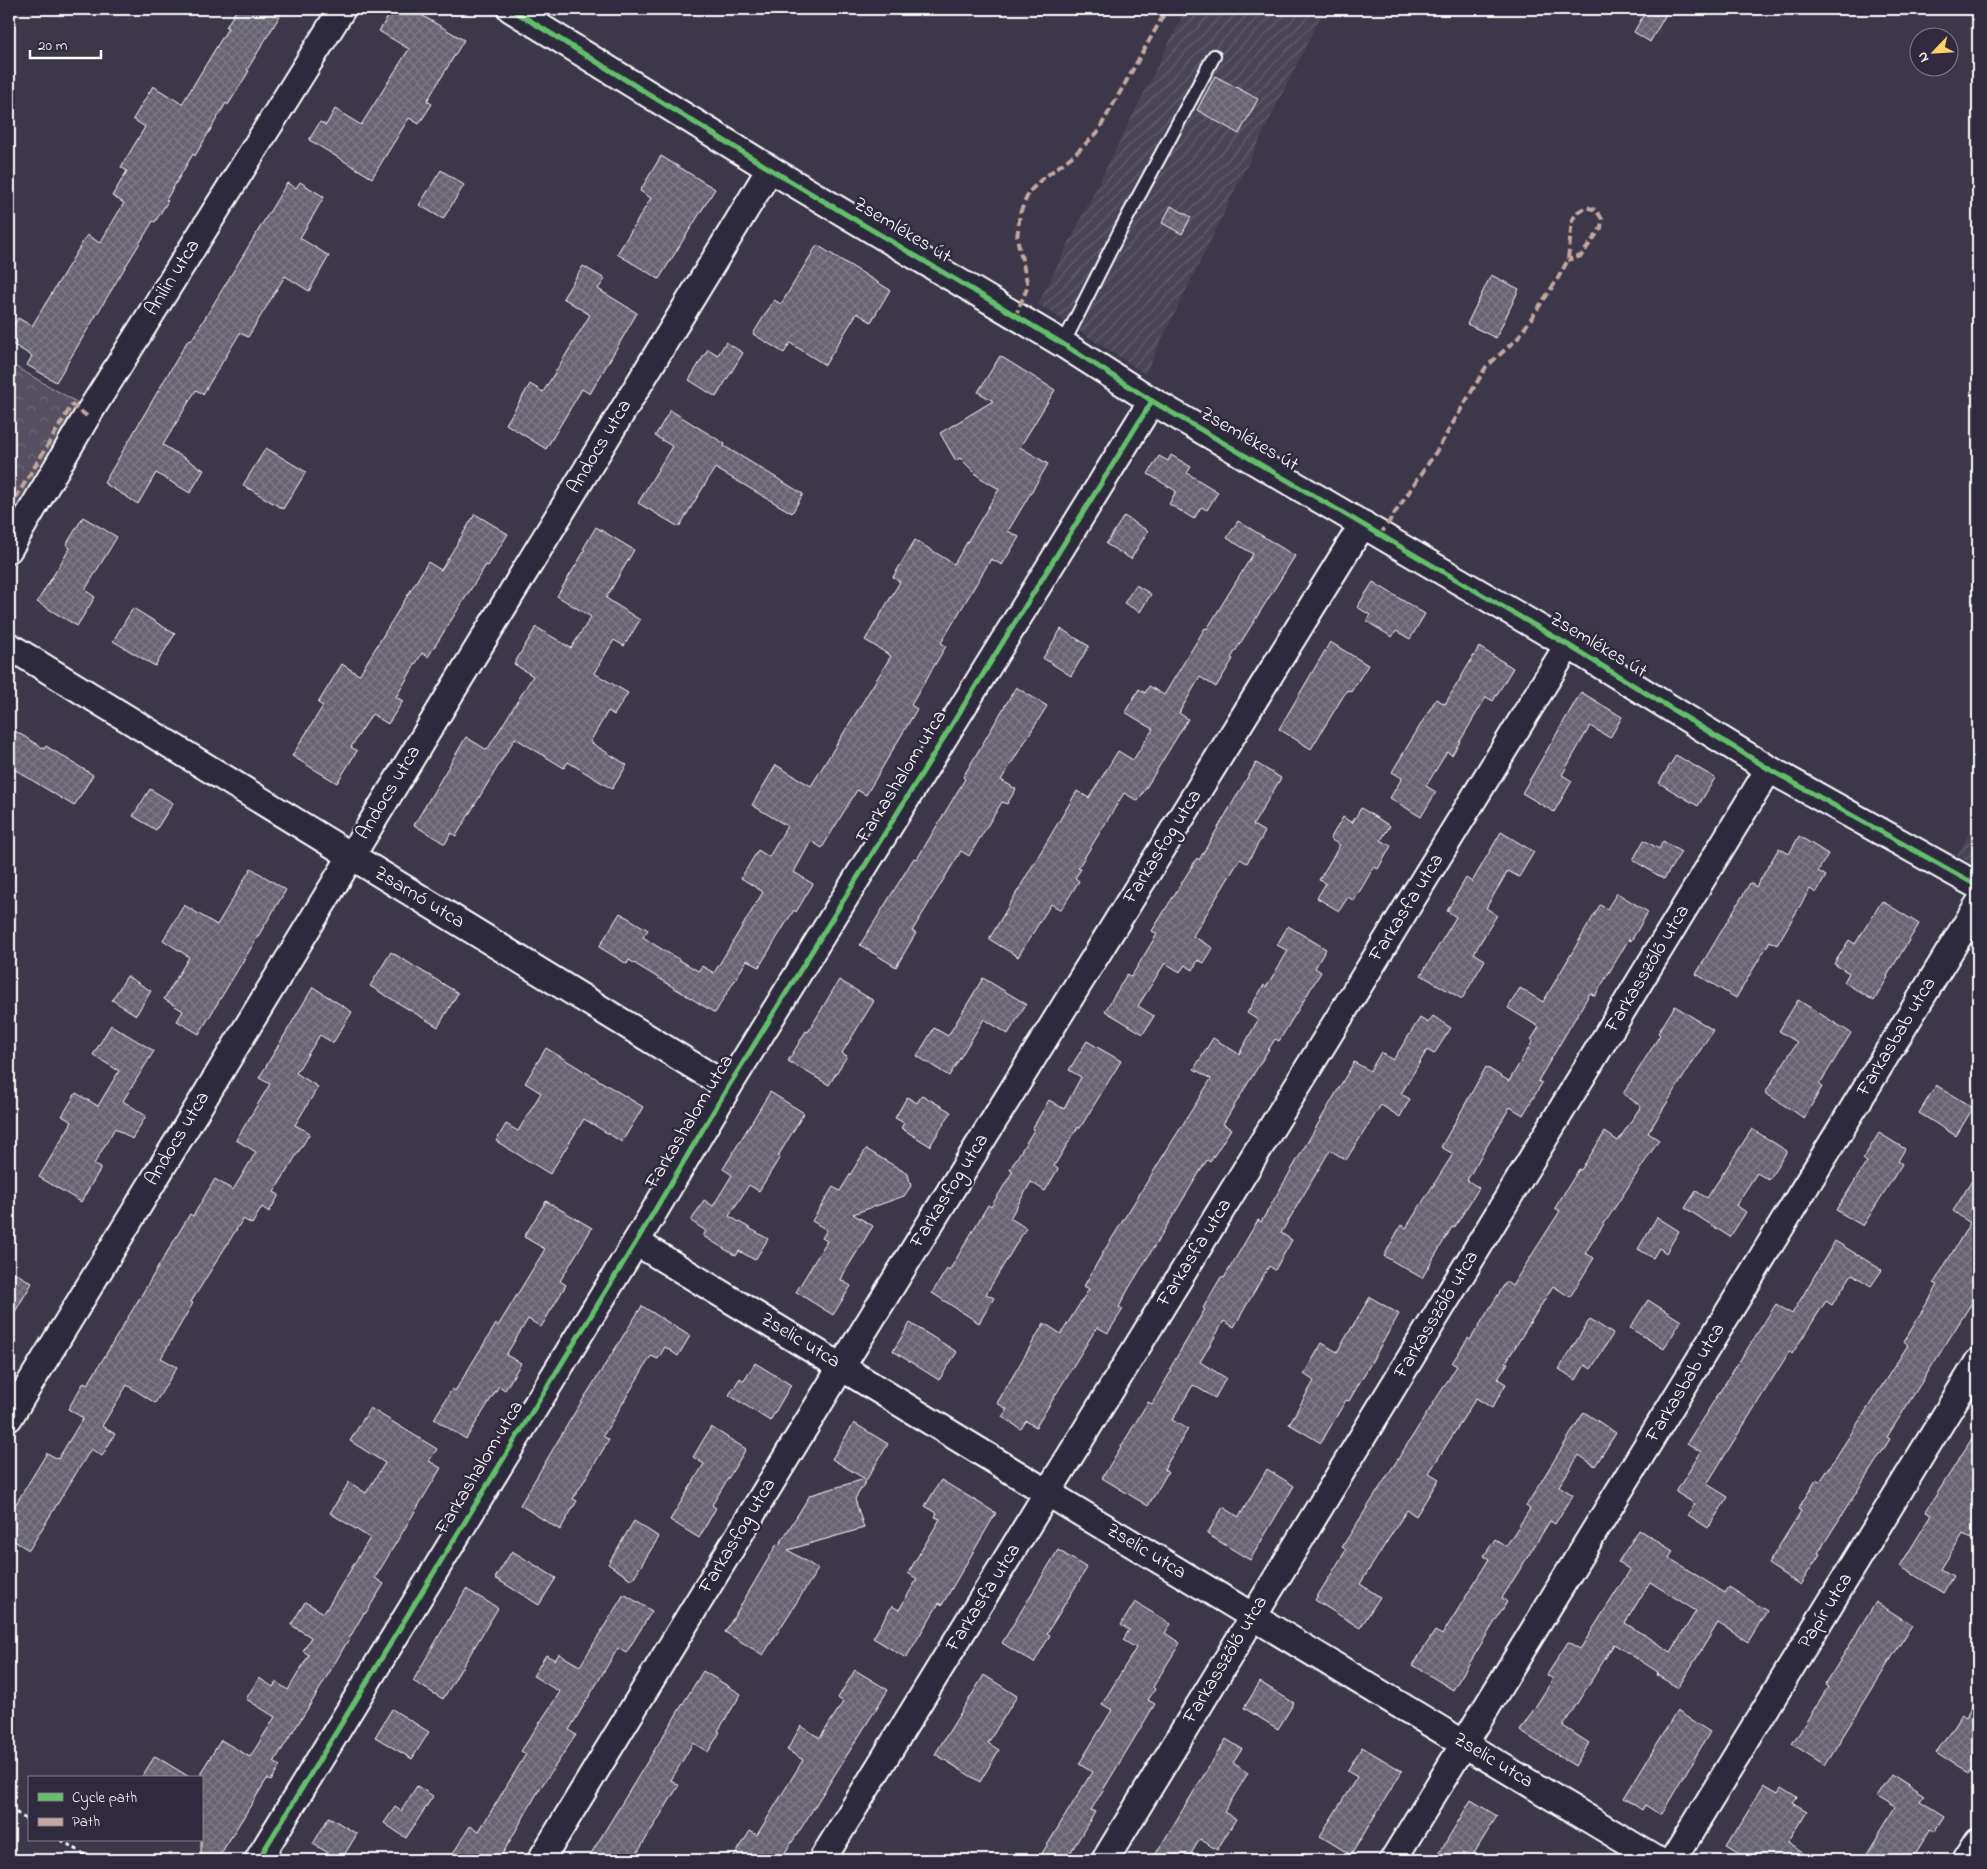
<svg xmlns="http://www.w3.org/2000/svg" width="1987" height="1869" viewBox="0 0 1987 1869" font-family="'Indie Flower',sans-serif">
  <defs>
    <pattern id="industrial-furrows" width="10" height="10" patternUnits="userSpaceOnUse" patternTransform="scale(1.25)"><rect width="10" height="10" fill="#494455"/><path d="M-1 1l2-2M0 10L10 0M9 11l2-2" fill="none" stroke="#64606e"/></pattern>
    <pattern id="park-crowns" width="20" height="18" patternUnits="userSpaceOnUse" patternTransform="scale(1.25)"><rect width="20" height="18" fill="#555060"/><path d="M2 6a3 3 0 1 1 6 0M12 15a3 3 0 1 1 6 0" fill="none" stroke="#6e6a78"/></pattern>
    <pattern id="building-cross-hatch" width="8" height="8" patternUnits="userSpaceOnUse" patternTransform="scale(1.25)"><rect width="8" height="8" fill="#666270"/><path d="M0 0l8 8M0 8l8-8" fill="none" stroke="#7d7a85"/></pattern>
  </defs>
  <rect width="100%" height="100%" fill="#3c3749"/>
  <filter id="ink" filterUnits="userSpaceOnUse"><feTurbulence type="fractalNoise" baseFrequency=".02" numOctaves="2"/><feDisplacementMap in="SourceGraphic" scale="10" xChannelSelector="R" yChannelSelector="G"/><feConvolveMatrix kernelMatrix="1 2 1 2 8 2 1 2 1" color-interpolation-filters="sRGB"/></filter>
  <g filter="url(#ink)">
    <g fill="url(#industrial-furrows)">
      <polygon points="1186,9 1320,9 1323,11 1145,374 1038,304"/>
      <polygon points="1978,818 1978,867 1957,855"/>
    </g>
    <polygon fill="url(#park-crowns)" stroke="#aaa8b0" points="9,363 80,404 9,522"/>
    <g fill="url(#building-cross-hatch)" stroke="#fff" fill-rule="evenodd">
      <polygon points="237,9 284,9 247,70 249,71 228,105 226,103 195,156 193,154 166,200 168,201 155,222 153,221 56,382 27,365 32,356 9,342 9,333 18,318 32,326 87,235 100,243 124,203 112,196 127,171 121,167 145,127 133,119 153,86 182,104 228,28 226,27"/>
      <polygon points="393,9 411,9 464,40 427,101 432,104 419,124 409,118 372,178 309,140 320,122 326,125 335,109 361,125 409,49 379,31"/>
      <polygon points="1647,9 1669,9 1650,42 1634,32"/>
      <polygon points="1215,76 1258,99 1239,134 1197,110"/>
      <polygon points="661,156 715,189 659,279 617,254 651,198 640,191"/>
      <polygon points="441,170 464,185 443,219 419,205"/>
      <polygon points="300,182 324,197 300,238 329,256 309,291 285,276 248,337 240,333 203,394 196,390 163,445 204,470 190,493 156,473 138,504 104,483 188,340 191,341 287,183 296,188"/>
      <polygon points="1171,206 1191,217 1182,234 1162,223"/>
      <polygon points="817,245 890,290 871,322 857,313 825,365 790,343 784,353 753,334 774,300 781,304"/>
      <polygon points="583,266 605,279 598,289 637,313 590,394 582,389 546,449 506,424 530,384 543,392 590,315 563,298"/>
      <polygon points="1491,275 1519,289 1496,338 1467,324"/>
      <polygon points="726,342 743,353 716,397 689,380 708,349 718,355"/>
      <polygon points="1000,356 1055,390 1020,447 1048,464 1008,531 1019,537 1002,565 991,559 941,643 946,646 911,705 917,709 866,795 857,790 822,848 811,841 794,872 813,884 796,912 794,910 759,967 747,960 715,1013 629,960 627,964 599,947 620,913 648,930 643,937 655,945 698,971 702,966 714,973 763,892 741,878 758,850 769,857 787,826 752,805 776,765 811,786 891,656 865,640 900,582 893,577 915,540 954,564 999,489 979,477 960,458 956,461 940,433 993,401 978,392"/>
      <polygon points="670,410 725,444 724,446 803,494 792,513 715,468 679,527 638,503 672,446 655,436"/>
      <polygon points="266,448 306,472 283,509 243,485"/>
      <polygon points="1171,455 1191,467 1187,473 1218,492 1207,510 1201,507 1194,519 1169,504 1176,491 1148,474 1159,456 1168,461"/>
      <polygon points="475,514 508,534 488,566 486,565 428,657 422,653 396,697 403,701 388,724 372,714 351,747 357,751 337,783 292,756 323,706 318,703 342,664 359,675 428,562 441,570"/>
      <polygon points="1124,516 1148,531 1131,559 1106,544"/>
      <polygon points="83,517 117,537 85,590 95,597 77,626 37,602 70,548 66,545"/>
      <polygon points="1238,521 1295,556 1231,658 1233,659 1216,687 1200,677 1179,713 1188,719 1138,801 1124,793 1078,868 1081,869 1075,878 1079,881 1061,910 1051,904 1018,957 989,939 1077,791 1089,798 1118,751 1133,760 1153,729 1125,712 1139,689 1145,693 1149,686 1164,695 1205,628 1207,629 1253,554 1227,538"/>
      <polygon points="596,527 634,550 606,598 640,620 624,646 614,640 594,673 628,693 614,715 608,711 590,742 627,765 612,789 568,762 564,768 515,738 456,836 451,833 445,844 414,825 466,737 487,750 533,676 514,664 536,627 571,648 591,617 557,596 585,550 583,549"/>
      <polygon points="1373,582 1425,614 1410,639 1396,631 1392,637 1366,621 1370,615 1357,607"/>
      <polygon points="1136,585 1151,594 1140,612 1124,603"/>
      <polygon points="133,608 175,634 155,666 113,641"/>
      <polygon points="1061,629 1089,646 1071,676 1043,658"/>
      <polygon points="1330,642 1368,665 1351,692 1347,690 1311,749 1279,729"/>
      <polygon points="1479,647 1513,668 1493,701 1486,697 1452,755 1447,752 1426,786 1436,792 1421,817 1390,798 1402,778 1392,772 1436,699 1445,704"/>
      <polygon points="1016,687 1047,706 1001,780 1016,789 1007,804 1002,802 969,856 961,851 912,931 916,933 896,967 860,945 914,858 917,859 965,779 963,777"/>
      <polygon points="1581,692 1622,717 1610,738 1590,726 1562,775 1572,781 1554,812 1522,793"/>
      <polygon points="9,727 44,749 46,746 93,775 74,806 9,766"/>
      <polygon points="1676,755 1715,778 1698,806 1659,783"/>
      <polygon points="1256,763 1281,778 1253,825 1265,832 1247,863 1240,859 1193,936 1213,948 1204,963 1198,960 1193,970 1185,965 1180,972 1165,963 1138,1006 1154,1016 1143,1034 1105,1011 1127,974 1131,977 1157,934 1152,931 1197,858 1199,860"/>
      <polygon points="150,789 173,803 156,830 133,816"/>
      <polygon points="1361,808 1390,826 1381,840 1391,846 1378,869 1374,867 1354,901 1348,897 1339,911 1317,898 1326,883 1319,880 1340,845 1330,839 1343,817 1352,823"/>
      <polygon points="1501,832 1534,852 1519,877 1508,871 1486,908 1497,915 1474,953 1485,960 1462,999 1421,975 1456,917 1447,911 1466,878 1472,882"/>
      <polygon points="1799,836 1828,854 1818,871 1826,876 1816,893 1810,889 1777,945 1770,941 1736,998 1696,974 1750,883 1756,887 1779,848 1789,854"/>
      <polygon points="1644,840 1659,849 1663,841 1681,852 1664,879 1633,860"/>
      <polygon points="251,868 286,890 199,1034 177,1021 183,1011 164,999 189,957 163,940 184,905 217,925"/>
      <polygon points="1617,893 1648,912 1631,941 1629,939 1595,996 1590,993 1538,1081 1542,1083 1523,1115 1510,1107 1467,1180 1479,1188 1454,1228 1452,1227 1422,1278 1384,1256 1401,1225 1406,1228 1453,1154 1441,1147 1486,1067 1509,1081 1533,1041 1531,1040 1539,1027 1508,1008 1520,988 1543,1002 1600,905 1607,909"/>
      <polygon points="1882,901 1919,924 1887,976 1888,977 1874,1001 1844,982 1849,973 1834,964 1849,940 1855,944"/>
      <polygon points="1288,926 1326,949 1315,968 1321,972 1279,1041 1275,1039 1223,1124 1231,1129 1210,1162 1207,1160 1129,1288 1119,1307 1123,1309 1108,1333 1097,1327 1036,1427 1026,1421 1021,1429 1002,1417 1007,1409 997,1403 1044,1323 1061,1334 1089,1289 1084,1286 1104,1251 1211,1079 1194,1069 1213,1038 1239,1054 1258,1020 1247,1013 1264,985 1266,987 1288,951 1277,945"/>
      <polygon points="391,952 458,993 438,1027 370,986"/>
      <polygon points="127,976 151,991 136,1015 112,1000"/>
      <polygon points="983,978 1026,1004 1008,1034 984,1019 949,1076 917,1056 934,1028 948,1036"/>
      <polygon points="839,980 874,1001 842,1053 847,1056 829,1085 788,1061 806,1031 808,1032"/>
      <polygon points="313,987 352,1012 333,1043 320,1035 296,1073 318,1087 295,1125 310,1133 274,1192 279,1195 269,1212 262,1207 252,1224 243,1219 191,1302 193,1303 161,1358 177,1367 155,1403 127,1385 102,1426 115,1434 102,1456 91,1449 29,1550 9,1538 9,1515 47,1453 58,1459 83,1418 68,1409 84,1382 88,1384 190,1214 193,1216 215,1179 233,1190 256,1152 236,1140 270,1084 259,1078"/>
      <polygon points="1798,1000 1851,1033 1819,1085 1822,1087 1804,1118 1765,1093 1797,1042 1779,1031"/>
      <polygon points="1675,1006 1713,1030 1648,1133 1659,1140 1585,1253 1594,1258 1570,1297 1553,1286 1506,1362 1508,1363 1498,1379 1506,1384 1492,1408 1476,1398 1429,1473 1439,1479 1416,1516 1407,1510 1360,1584 1380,1597 1360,1628 1315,1600 1346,1550 1342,1547 1457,1366 1452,1363 1468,1338 1470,1340 1506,1282 1512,1286 1560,1211 1555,1208 1579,1169 1581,1170 1605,1132 1618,1141 1641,1106 1623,1094 1660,1035 1658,1033"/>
      <polygon points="1433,1016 1451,1028 1434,1054 1427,1050 1401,1094 1410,1099 1400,1117 1381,1105 1346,1160 1330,1150 1281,1233 1292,1240 1275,1270 1269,1266 1234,1327 1224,1321 1200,1362 1226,1378 1215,1398 1193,1385 1172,1420 1188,1429 1164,1469 1168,1472 1148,1506 1102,1478 1148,1402 1152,1404 1171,1371 1169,1370 1205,1309 1203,1308 1221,1277 1224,1278 1258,1220 1261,1222 1354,1062 1370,1071 1381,1052 1393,1060 1420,1018 1428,1023"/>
      <polygon points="111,1025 154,1051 123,1101 146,1116 132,1139 115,1128 94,1164 101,1168 81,1202 39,1177 72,1122 62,1116 76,1093 98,1106 119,1071 93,1055"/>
      <polygon points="1087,1041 1121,1061 1080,1128 1078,1127 1054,1166 1058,1169 1045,1191 1031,1182 1010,1218 1026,1228 986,1294 994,1298 979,1323 932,1293 947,1269 949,1271 988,1205 991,1207 1013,1171 1010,1169 1034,1130 1032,1129 1049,1100 1064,1109 1081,1077 1069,1070"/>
      <polygon points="546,1048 643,1107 622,1142 584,1119 550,1174 496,1141 506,1124 518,1131 541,1093 525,1083"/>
      <polygon points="1936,1085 1973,1108 1956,1136 1919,1113"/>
      <polygon points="770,1092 804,1113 778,1156 780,1157 759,1191 749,1185 729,1216 768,1239 755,1260 739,1251 736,1256 703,1236 706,1231 691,1221 704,1200 713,1206 732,1175 723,1169"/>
      <polygon points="922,1095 951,1112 930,1146 901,1128 904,1123 895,1118 907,1097 917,1103"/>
      <polygon points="1752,1129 1787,1151 1769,1180 1757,1173 1736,1205 1746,1212 1730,1237 1685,1208 1696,1191 1707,1198"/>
      <polygon points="1879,1133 1905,1149 1898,1161 1902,1164 1863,1226 1836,1210 1867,1162 1863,1159"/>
      <polygon points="866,1149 908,1174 911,1186 904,1196 853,1214 873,1226 844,1273 841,1280 851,1286 833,1315 796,1292 827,1241 822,1238 827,1230 812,1221 833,1187 840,1191"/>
      <polygon points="1978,1171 1978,1293 1887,1437 1890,1439 1818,1553 1820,1554 1800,1585 1768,1564 1801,1511 1798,1509 1816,1480 1820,1482 1908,1345 1903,1342 1938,1285 1934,1283 1970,1223 1953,1211"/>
      <polygon points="546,1201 592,1228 560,1281 566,1285 541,1327 528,1319 506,1355 521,1363 505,1390 499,1386 466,1439 434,1419 452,1389 455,1391 496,1324 498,1326 545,1249 524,1237"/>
      <polygon points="1657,1217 1679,1231 1666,1253 1659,1248 1653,1258 1638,1249"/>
      <polygon points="1835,1241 1882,1270 1871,1286 1852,1274 1832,1305 1826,1301 1792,1354 1789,1352 1707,1484 1728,1497 1708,1528 1688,1515 1695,1504 1676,1492 1701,1452 1687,1443 1776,1304 1792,1314"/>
      <polygon points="9,1269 32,1283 9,1322"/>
      <polygon points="1370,1297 1399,1314 1349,1401 1346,1400 1321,1443 1289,1424 1314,1381 1304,1374 1322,1343 1337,1352"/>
      <polygon points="1648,1300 1681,1321 1664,1349 1630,1328"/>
      <polygon points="642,1306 690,1336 678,1356 665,1347 658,1359 651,1356 603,1436 609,1440 573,1499 577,1501 560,1530 520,1505 572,1417"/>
      <polygon points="1590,1319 1613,1334 1591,1369 1585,1365 1576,1380 1559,1369"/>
      <polygon points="910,1323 957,1352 939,1380 893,1351"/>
      <polygon points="755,1363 791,1385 770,1421 729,1395 740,1378 744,1381"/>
      <polygon points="370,1408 437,1449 429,1461 441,1468 375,1578 384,1584 365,1614 364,1613 315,1697 274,1762 280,1766 271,1781 267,1779 217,1860 201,1860 201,1772 221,1740 250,1757 275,1717 246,1699 259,1678 273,1687 276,1682 288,1690 309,1655 303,1651 311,1637 291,1625 305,1602 324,1613 370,1538 330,1513 349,1482 366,1493 385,1463 350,1441"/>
      <polygon points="1584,1412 1616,1433 1595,1466 1579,1455 1559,1486 1573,1495 1555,1524 1550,1521 1502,1598 1507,1602 1453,1690 1413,1665 1435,1631 1442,1635 1489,1559 1484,1556 1495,1539 1506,1546 1530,1509 1526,1506"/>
      <polygon points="854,1423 888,1444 855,1499 864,1528 788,1550 818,1569 763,1655 725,1632 777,1544 779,1545 810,1495 865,1479 832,1459"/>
      <polygon points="711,1427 746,1449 712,1505 716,1508 699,1538 670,1520 704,1464 693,1457"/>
      <polygon points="1978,1429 1978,1526 1970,1539 1963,1534 1941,1569 1953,1576 1943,1593 1900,1566 1932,1514 1926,1511"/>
      <polygon points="1267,1469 1294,1486 1250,1560 1207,1534 1223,1507 1239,1517"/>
      <polygon points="941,1480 996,1513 942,1605 939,1603 906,1658 873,1638 892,1606 899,1610 917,1579 908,1573 940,1519 935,1517 937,1513 925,1506"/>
      <polygon points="634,1521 659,1537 632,1580 608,1564"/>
      <path d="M1639,1530L1673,1551L1669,1558L1725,1593L1729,1587L1767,1611L1748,1642L1718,1623L1678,1688L1657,1675L1658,1672L1614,1644L1563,1726L1589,1743L1575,1766L1520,1731L1553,1679L1547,1675L1568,1642L1580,1649L1630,1570L1618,1562ZM1650,1582L1696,1611L1671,1652L1625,1623Z"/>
      <polygon points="1058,1550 1087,1568 1047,1633 1050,1635 1034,1663 1002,1643"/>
      <polygon points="512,1551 556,1578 539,1605 495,1578"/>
      <polygon points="466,1589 498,1608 443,1699 413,1681"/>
      <polygon points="624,1594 652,1611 626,1653 618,1648 569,1730 576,1735 539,1790 499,1860 449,1860 470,1826 479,1831 526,1754 521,1751 560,1692 533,1676 546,1655 555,1660 559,1654 580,1666"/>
      <polygon points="1135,1602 1171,1624 1165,1633 1180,1643 1153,1687 1155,1689 1148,1700 1155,1704 1091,1810 1095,1812 1066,1860 1038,1860 1092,1772 1079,1764 1112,1710 1102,1704 1136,1648 1123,1640 1129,1630 1121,1625"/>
      <polygon points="1876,1602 1912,1625 1825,1765 1792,1744 1828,1687 1825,1685"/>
      <polygon points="855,1670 888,1690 798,1833 780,1860 732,1860 750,1831 757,1835 803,1760 787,1750 801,1726 820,1738 843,1702 838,1698"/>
      <polygon points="703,1671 741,1694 718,1731 720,1732 708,1752 693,1743 671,1780 679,1785 633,1860 587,1860"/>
      <polygon points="984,1675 1017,1696 988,1743 999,1750 980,1782 935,1754"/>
      <polygon points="1260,1682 1294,1703 1278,1729 1244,1708"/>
      <polygon points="1978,1697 1978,1759 1969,1774 1936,1753 1961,1714 1966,1717"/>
      <polygon points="392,1709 429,1732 412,1759 375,1737"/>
      <polygon points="1677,1711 1710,1732 1661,1815 1645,1805 1642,1810 1624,1798"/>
      <polygon points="1226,1739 1242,1749 1233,1763 1248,1773 1224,1812 1236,1819 1217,1850 1200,1839 1187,1860 1152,1860"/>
      <polygon points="1362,1747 1402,1771 1351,1855 1320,1836 1357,1777 1347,1771"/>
      <polygon points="155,1756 191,1778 141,1778"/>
      <polygon points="1891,1774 1924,1795 1920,1801 1944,1816 1934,1832 1930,1829 1911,1860 1864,1860 1896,1808 1876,1796"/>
      <polygon points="1764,1785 1778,1793 1781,1788 1797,1798 1793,1803 1807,1811 1787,1843 1814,1860 1750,1860 1727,1846"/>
      <polygon points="417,1786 433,1796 406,1838 384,1823 395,1807 401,1811"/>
      <polygon points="1471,1800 1497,1816 1470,1860 1435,1860"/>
      <polygon points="329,1817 357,1834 341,1860 313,1844"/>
    </g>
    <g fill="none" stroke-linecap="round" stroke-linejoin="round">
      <defs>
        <polyline id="service" points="1063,344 1121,229 1214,56"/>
        <g id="minor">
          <polyline points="511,9 770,169 1063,344 1152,401 1568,645 1769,769 1978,886"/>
          <polyline points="9,549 87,416 342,9"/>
          <polyline points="9,646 728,1087"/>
          <polyline points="636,1242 1048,1493 1657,1860"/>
          <polyline points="9,1418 770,169"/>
          <polyline points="258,1860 636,1242 728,1087 1152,401"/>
          <polyline points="541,1860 842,1366 1363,524"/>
          <polyline points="822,1860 1568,645"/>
          <polyline points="1105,1860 1769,769"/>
          <polyline points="1393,1860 1978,905"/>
          <polyline points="1673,1860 1978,1362"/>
          <polyline points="1966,1860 1978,1841"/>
        </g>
      </defs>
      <use href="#service" stroke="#fff" stroke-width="16"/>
      <use href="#minor" stroke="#fff" stroke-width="30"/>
      <g stroke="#fff" stroke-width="3" stroke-dasharray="4 4" stroke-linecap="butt">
        <polyline points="9,1808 29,1821"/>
        <polyline points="61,1840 94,1860"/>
      </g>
      <use href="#service" stroke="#2f2a3d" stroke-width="12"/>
      <use href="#minor" stroke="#2f2a3d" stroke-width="26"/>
      <g stroke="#c3a89e" stroke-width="4" stroke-dasharray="8 4" stroke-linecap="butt">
        <polyline points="1015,317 1028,286 1017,238 1020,213 1029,192 1041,180 1075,154 1097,133 1167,9"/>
        <polyline points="9,509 72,405 87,416"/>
        <polyline points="1380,535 1436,452 1486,367 1518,338 1557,280 1568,260 1572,220 1578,212 1586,207 1596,210 1602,219 1601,228 1581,256 1568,260"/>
      </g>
      <defs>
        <g id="cycleway">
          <polyline points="511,9 770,169 1063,344 1152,401 1568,645 1769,769 1978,886"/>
          <polyline points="258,1860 636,1242 728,1087 1152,401"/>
        </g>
      </defs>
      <use href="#cycleway" stroke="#2f2a3d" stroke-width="8"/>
      <use href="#cycleway" stroke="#61c268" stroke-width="5"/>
    </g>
  </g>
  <g text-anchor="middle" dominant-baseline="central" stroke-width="5" stroke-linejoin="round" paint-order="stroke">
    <g font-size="20" fill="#fff" stroke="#2f2a3d">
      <text transform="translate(902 231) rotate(31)">Zsemlékes út</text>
      <text transform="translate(173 278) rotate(-58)">Anilin utca</text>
      <text transform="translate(1249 440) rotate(30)">Zsemlékes út</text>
      <text transform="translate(600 447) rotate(-59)">Andocs utca</text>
      <text transform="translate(1598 646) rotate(31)">Zsemlékes út</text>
      <text transform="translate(902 777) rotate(-58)">Farkashalom utca</text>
      <text transform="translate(389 793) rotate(-59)">Andocs utca</text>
      <text transform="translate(1163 847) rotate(-58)">Farkasfog utca</text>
      <text transform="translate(419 898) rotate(31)">Zsarnó utca</text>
      <text transform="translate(1407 908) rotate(-58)">Farkasfa utca</text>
      <text transform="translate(1648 969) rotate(-59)">Farkasszőlő utca</text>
      <text transform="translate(1897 1037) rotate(-59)">Farkasbab utca</text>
      <text transform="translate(690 1122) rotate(-59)">Farkashalom utca</text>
      <text transform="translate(178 1139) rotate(-59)">Andocs utca</text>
      <text transform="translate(950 1191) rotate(-58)">Farkasfog utca</text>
      <text transform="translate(1195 1253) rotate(-58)">Farkasfa utca</text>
      <text transform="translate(1437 1315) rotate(-59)">Farkasszőlő utca</text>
      <text transform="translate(800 1341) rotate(31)">Zselic utca</text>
      <text transform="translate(1686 1383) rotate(-59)">Farkasbab utca</text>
      <text transform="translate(480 1468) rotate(-59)">Farkashalom utca</text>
      <text transform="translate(738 1536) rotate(-59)">Farkasfog utca</text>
      <text transform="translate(1146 1552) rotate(31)">Zselic utca</text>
      <text transform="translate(984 1598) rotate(-58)">Farkasfa utca</text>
      <text transform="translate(1826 1611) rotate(-58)">Papír utca</text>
      <text transform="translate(1226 1660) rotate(-59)">Farkasszőlő utca</text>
      <text transform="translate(1493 1761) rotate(31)">Zselic utca</text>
    </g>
  </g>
  <rect width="1987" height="1869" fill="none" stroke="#2f2a3d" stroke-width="30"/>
  <rect x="15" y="15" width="1957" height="1839" fill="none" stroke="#fff" stroke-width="2" filter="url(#ink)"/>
  <rect x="28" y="1776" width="175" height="65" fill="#2f2a3d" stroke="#827f8b"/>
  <rect x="38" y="1793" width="25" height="8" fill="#61c268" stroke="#827f8b"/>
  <text x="72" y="1802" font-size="15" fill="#ffffff">Cycle path</text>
  <rect x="38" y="1818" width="25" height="8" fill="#c3a89e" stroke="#827f8b"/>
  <text x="72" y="1826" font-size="15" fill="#ffffff">Path</text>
  <g transform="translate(1934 52) rotate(245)"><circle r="24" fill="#2f2a3d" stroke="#827f8b"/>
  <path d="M0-4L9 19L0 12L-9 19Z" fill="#ffd166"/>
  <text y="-8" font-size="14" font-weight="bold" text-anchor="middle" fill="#ffffff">N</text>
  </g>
  <path d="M30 50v8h71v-8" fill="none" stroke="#ffffff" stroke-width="2.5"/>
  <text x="38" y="50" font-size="15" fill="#ffffff" stroke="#2f2a3d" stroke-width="4" paint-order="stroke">20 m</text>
</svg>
